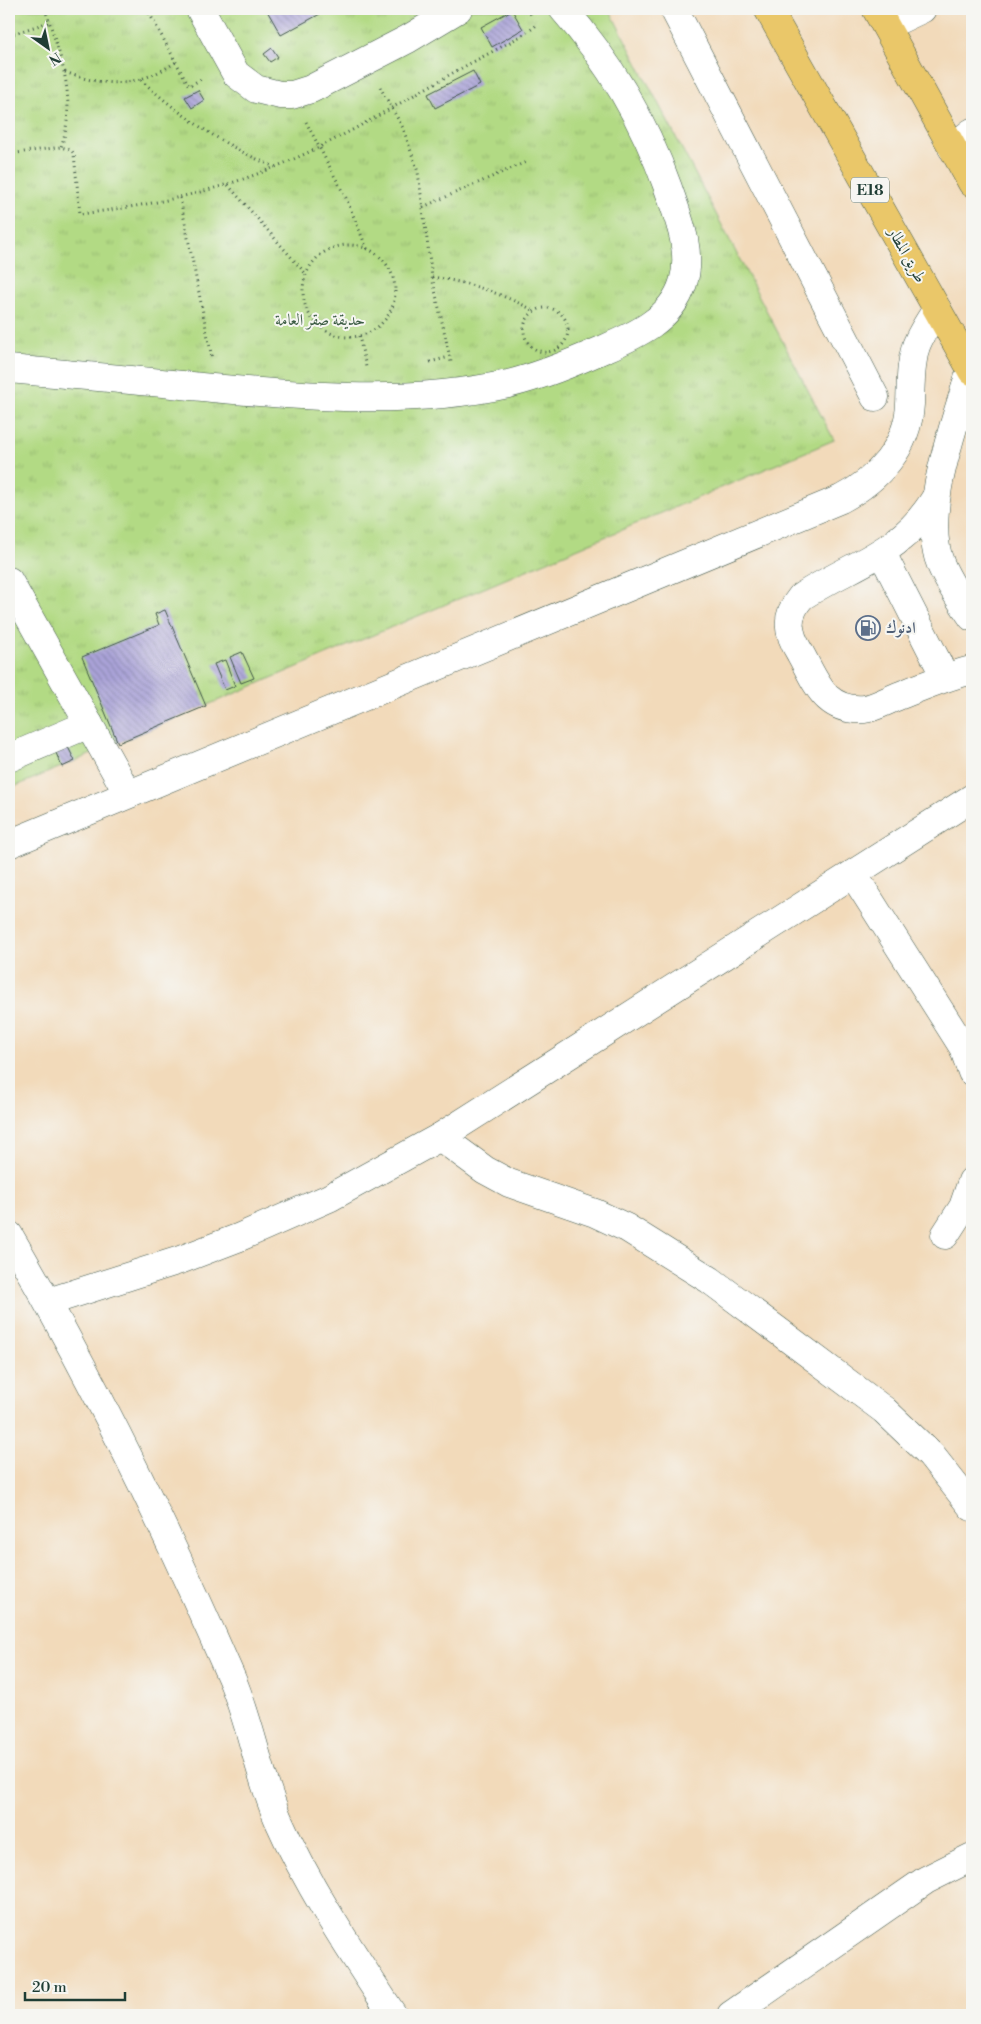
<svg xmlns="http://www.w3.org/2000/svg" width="981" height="2024" viewBox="0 0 981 2024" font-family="'Libre Bodoni',Amiri,serif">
  <defs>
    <pattern id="park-tufts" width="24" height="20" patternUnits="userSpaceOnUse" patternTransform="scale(1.25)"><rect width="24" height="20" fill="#b2da84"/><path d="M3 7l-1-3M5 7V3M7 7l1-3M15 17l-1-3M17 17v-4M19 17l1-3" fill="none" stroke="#99bc73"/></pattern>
    <pattern id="building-back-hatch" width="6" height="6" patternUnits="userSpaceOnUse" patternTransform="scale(1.25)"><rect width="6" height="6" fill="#aaa3d8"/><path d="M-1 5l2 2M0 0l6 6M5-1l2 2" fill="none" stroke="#8a86b0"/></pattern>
  </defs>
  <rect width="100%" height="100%" fill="#f6f6f2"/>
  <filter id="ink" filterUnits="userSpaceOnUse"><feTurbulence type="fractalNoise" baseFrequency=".02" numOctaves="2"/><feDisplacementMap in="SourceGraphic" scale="10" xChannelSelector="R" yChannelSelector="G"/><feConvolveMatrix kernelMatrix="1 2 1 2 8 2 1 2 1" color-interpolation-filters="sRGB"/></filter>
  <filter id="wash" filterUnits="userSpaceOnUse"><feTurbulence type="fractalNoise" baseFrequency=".0096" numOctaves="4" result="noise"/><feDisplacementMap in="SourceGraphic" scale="20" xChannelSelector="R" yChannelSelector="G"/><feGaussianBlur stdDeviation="1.12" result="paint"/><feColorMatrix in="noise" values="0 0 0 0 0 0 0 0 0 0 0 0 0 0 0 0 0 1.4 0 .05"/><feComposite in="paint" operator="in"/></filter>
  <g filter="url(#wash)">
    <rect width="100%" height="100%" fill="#f2daba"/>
    <polygon fill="url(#park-tufts)" stroke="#688c5c" points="9,9 609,9 834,440 9,789"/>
    <g id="blocks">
      <g fill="url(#building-back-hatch)">
        <polygon points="266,9 318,9 320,14 281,35"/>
        <polygon points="512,10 523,29 492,47 481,27"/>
        <polygon points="272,48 278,57 270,62 264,54"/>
        <polygon points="473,71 480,85 435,108 428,94"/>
        <polygon points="198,90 204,100 192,108 185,97"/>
        <polygon points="165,610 206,706 118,743 82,657 159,625 155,614"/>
        <polygon points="242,652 254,678 241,683 230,657"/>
        <polygon points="225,660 235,686 225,690 214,664"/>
        <polygon points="68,747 75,761 62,767 56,753"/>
      </g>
    </g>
  </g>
  <g filter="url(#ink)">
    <use href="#blocks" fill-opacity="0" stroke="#3f5548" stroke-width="1"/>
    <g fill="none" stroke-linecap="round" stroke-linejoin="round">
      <defs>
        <g id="minor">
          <polyline points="200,9 236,74 256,89 280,95 292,95 311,89 408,39 458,9"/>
          <polyline points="674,9 875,397"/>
          <polyline points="886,26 922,9"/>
          <polyline points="952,148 972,132"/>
          <path d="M9,369C77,375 145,381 212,388C310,397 411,405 508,384C541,376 572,363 604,349C636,335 672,319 683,283C693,252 678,217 668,188C645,123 609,61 563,9"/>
          <path d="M971,369C956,422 919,513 941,565C949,584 961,601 972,617"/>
          <path d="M936,497C902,554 853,563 801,597C785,616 787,632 800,653C808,667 816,687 828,698C838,707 851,710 864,709C874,708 886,701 896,697C921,687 946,676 972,670"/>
          <polyline points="882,553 945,677"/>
          <polyline points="9,581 128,794"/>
          <polyline points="9,758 89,724"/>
          <path d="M9,844L841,499C877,480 908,448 910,404C911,384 910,365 916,346C921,333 929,321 937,309"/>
          <polyline points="853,874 963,1047 972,1072"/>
          <polyline points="440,1137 485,1170 509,1183 595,1213 627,1228 710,1280 884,1410 931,1455 972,1507"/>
          <path d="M9,1235C92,1377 165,1526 231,1677C251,1723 258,1773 278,1819C309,1889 351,1951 393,2015"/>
          <polyline points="945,1235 963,1207 972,1181"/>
          <polyline points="48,1302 180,1260 240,1237 329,1198 440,1137 972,798"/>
          <polyline points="731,2015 926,1880 972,1857"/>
        </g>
        <g id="highway">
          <polyline points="768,9 972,371"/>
          <polyline points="876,9 972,183"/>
        </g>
      </defs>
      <use href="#minor" stroke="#3f5548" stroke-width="29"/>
      <use href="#highway" stroke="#3f5548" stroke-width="29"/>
      <g stroke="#3f5548" stroke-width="3" stroke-dasharray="1 4" stroke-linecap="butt">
        <path d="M45,9C60,55 78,98 61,147"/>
        <polyline points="147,9 189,86 203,78"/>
        <polyline points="528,9 532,17"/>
        <polyline points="9,35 49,22"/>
        <path d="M65,72C107,88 138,87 176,62"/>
        <path d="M141,80C182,117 224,146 275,167"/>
        <polyline points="380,87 403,128 418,172 432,277 451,362"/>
        <polyline points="306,122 346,198 367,249"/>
        <path d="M9,154L61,147L71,150L74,154L80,214C147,206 212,193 275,167C342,140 405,99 469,64C480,58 533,31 536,25"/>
        <polyline points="228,185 306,274"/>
        <polyline points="180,198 212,358"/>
        <polyline points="423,207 526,162"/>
        <circle cx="349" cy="291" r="46"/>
        <path d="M432,277C468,282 500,293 533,310"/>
        <circle cx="546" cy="330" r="22"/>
        <polyline points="359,336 366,367"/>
        <polyline points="430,362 449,357"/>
      </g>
      <use href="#minor" stroke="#fff" stroke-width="28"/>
      <use href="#highway" stroke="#eac769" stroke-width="28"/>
    </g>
  </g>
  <defs>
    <symbol id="fuel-ring" viewBox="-11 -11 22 22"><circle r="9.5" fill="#f6f6f2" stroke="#5c6f8a" stroke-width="1.5"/><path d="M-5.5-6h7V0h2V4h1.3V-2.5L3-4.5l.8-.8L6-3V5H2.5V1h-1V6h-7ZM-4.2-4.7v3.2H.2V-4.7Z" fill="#5c6f8a"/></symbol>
  </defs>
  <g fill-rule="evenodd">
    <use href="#fuel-ring" x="854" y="614" width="28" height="28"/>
  </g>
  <g text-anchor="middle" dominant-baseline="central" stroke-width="4" stroke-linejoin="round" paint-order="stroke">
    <rect fill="#f6f6f2" stroke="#60746d" stroke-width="1" x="851" y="177.5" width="38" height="25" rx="4"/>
    <g font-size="15" font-weight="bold" fill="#1f3d34">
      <text x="870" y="190">E18</text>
    </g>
    <g font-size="16" fill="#1f3d34" stroke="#f6f6f2">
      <text transform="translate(907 255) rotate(61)">طريق المطار</text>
    </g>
    <g font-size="16" fill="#3c5c44" stroke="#f6f6f2">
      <text x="320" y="320">حديقة صقر العامة</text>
    </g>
    <g font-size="16" font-weight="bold" fill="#4e5e75" stroke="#f6f6f2" text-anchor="start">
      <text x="886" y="628">ادنوك</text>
    </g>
  </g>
  <rect width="981" height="2024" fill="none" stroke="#f6f6f2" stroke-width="30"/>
  <g transform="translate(48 48) rotate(147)" stroke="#f6f6f2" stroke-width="4" paint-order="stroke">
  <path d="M0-4L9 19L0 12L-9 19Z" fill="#1f3d34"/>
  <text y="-8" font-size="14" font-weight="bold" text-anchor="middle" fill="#1f3d34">N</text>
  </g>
  <path d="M25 1992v8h100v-8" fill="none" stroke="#1f3d34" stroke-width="2.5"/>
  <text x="32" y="1992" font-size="15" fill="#1f3d34" stroke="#f6f6f2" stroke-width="4" paint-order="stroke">20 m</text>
</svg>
